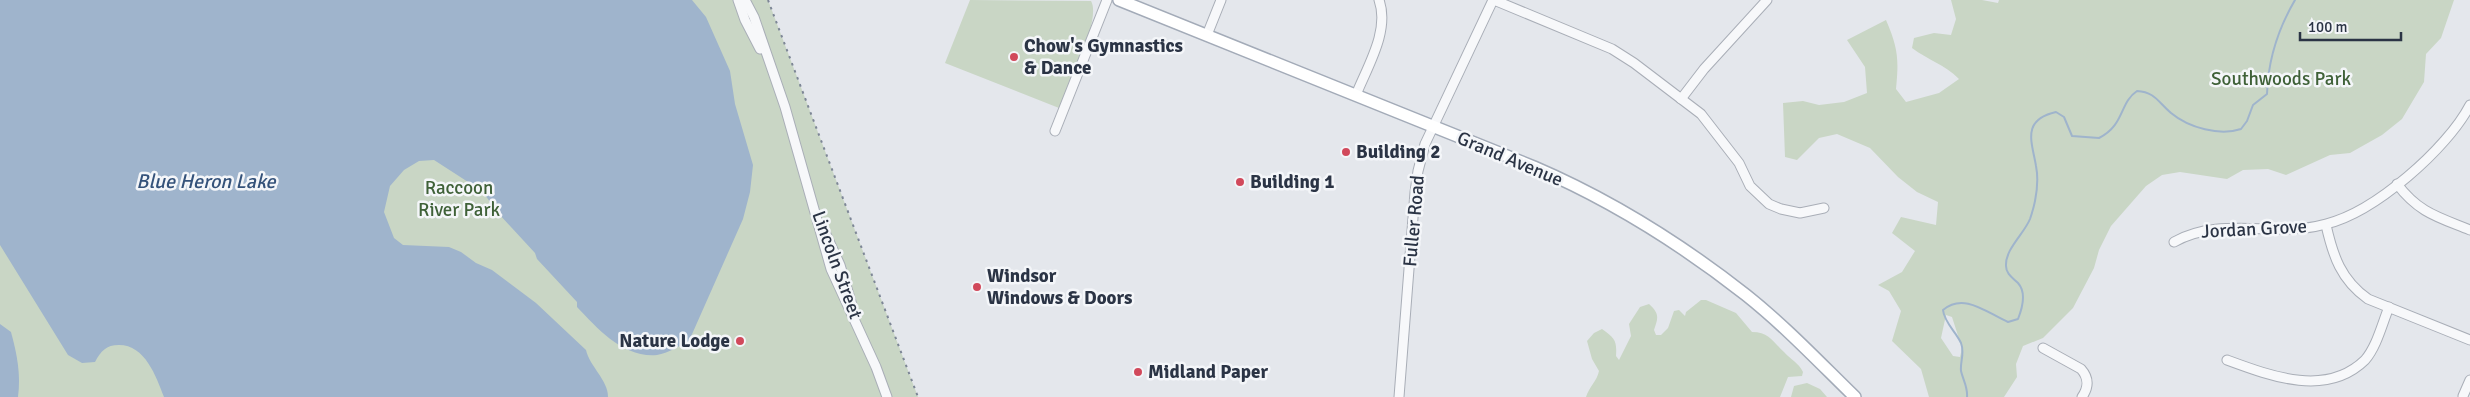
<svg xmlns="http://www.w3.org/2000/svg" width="2470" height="397" viewBox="0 0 2470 397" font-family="Signika,sans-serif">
  <rect width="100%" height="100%" fill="#e4e7ec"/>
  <g fill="#c9d6c5" fill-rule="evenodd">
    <polygon points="0,0 768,0 918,397 0,397"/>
    <path d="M970,0L1091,1C1102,19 1067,88 1059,108L945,63Z"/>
    <path d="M1951,0H1982L1998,3L1999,0H2454L2441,38L2426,54L2424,82L2402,119L2382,135L2350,153L2330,155L2286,175L2268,169L2243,170L2227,179L2180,172L2162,175L2146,186L2111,226L2099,250L2094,268L2073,308L2043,338L2023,346L2016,364L2017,377L2004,397H1929L1921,369L1892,341L1901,311L1889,291L1878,285L1902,272L1915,251L1892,233L1901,217L1936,225L1938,202L1917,192L1898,177L1870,148L1837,134L1819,138L1797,160L1785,157L1783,103L1803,101L1819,105L1844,102L1867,93L1865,67L1847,40L1886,20C1898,48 1899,59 1896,89L1906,102L1939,93L1959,79C1944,64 1928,60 1912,48L1914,38L1934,33L1951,35L1956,19ZM1946,315L1952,317L1962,348L1960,357L1953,356L1941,338Z"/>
    <path d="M1701,300H1706L1736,313L1752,332C1769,332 1773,342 1784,352C1791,360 1798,362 1803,372L1802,376L1788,377L1780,397H1586C1589,387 1597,381 1599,371L1592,359L1587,341L1594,333L1602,329C1615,338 1617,341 1616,356L1619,360L1631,336L1629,324L1640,307L1649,304C1660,314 1658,318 1654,330L1656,335H1661L1668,328L1674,311L1679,310L1685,316L1686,312Z"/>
    <polygon points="1807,383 1820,389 1827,397 1791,397 1794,386"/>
  </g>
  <g fill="#9fb4cc">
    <path d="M0,0H692L706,17L730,71L735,104L753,165L750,192L743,219L689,341C680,346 668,353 657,355C623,358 598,329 577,307V302L537,259L535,253L499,214L482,191L434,160L419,161L404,170L390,186L384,212L394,238L403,245L449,247L461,252L476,263L492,270L536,303L586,350C590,367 608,380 608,397H164C156,376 145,345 119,345C106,345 101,351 95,362L82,363L68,355L0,245Z"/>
    <path d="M0,324L11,332C17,354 21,374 18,397H0Z"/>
  </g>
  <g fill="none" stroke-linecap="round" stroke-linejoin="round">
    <path stroke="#9fb4cc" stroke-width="2" d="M1967,397C1968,387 1963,380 1961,371C1960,361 1965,353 1961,343C1956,332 1944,322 1943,310C1964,292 1987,313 2008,322L2018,319C2022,309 2027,293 2018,283C2013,278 2006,274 2006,266C2005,249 2024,234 2030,219C2032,213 2034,206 2035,201C2037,191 2038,176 2036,166C2032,142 2021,120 2056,112L2064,117L2072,136L2099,138C2125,125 2119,103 2137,91C2155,92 2158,102 2171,113C2189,128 2220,136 2241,129L2247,121L2253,105L2267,94C2268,60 2278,29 2295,0"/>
    <defs>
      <g id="minor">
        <polyline points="738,0 745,20 760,49"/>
        <polyline points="745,0 754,17 785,107 831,269 876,367 887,397"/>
        <polyline points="1494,0 1612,49 1634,63 1701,114 1739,163 1750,186 1769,204 1781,209 1800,213 1824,208"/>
        <polyline points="1207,35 1221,0"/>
        <path d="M1356,95C1367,67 1390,31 1379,0"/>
        <polyline points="1681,99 1704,69 1767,0"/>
        <polyline points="1055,131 1107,0"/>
        <path d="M2397,184C2419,213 2438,217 2470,230"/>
        <path d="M2326,225C2333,256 2341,280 2368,299L2470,340"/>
        <polyline points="824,230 840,265 852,305"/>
        <path d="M2174,242C2210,222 2248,230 2289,229C2300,229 2315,227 2326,224C2375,212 2447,149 2470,105"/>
        <path d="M2043,348L2081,369C2089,378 2089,387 2082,397"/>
        <path d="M2227,360C2273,377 2327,397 2365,360C2377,346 2382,324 2389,307"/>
        <polyline points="2463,396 2470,380"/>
        <polyline points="1399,397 1415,192 1418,171 1425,144 1493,0"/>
      </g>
      <path id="major" d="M1119,0L1534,167C1611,200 1681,244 1746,295C1785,326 1819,362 1855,397"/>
    </defs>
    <use href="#minor" stroke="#a9aeb7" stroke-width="11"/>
    <use href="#major" stroke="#a3abb8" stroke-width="14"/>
    <use href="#minor" stroke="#f7f8fa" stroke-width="9"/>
    <use href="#major" stroke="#fff" stroke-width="11"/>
    <polyline stroke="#7d8696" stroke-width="2" stroke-dasharray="2.5 5" stroke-linecap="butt" points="768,0 918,397"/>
  </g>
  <g fill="#d1495b" stroke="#f4f6f9" stroke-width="2">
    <circle cx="1014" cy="57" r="5"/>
    <circle cx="1346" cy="152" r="5"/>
    <circle cx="1240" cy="182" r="5"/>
    <circle cx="977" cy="287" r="5"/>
    <circle cx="740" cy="341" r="5"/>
    <circle cx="1138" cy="372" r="5"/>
  </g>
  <g text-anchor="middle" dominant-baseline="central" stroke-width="5" stroke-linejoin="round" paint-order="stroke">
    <g font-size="19" font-weight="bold" fill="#2b3445" stroke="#f4f6f9" text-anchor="start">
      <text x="1024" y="46">Chow's Gymnastics<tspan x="1024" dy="22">&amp; Dance</tspan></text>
      <text x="1356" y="152">Building 2</text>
      <text x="1250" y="182">Building 1</text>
      <text x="987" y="276">Windsor<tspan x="987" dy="22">Windows &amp; Doors</tspan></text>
      <text x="730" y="341" text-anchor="end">Nature Lodge</text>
      <text x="1148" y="372">Midland Paper</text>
    </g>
    <g font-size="19" fill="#3f6138" stroke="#f4f6f9">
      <text x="2281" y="79">Southwoods Park</text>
      <text x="459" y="188">Raccoon<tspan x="459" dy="22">River Park</tspan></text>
    </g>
    <g font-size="19" fill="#2b3445" stroke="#f4f6f9">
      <text transform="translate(1510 159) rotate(23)">Grand Avenue</text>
      <text transform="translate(1414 221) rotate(-85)">Fuller Road</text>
      <text transform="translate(2254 229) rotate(-3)">Jordan Grove</text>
      <text transform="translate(837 265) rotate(70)">Lincoln Street</text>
    </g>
    <g font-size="20" font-style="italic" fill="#34527a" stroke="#f4f6f9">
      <text x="206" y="181">Blue Heron Lake</text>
    </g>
  </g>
  <path d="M2300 32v8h101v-8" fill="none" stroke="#2b3445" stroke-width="2.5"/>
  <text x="2308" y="32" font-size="15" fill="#2b3445" stroke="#f4f6f9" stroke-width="4" paint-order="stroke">100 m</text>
</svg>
